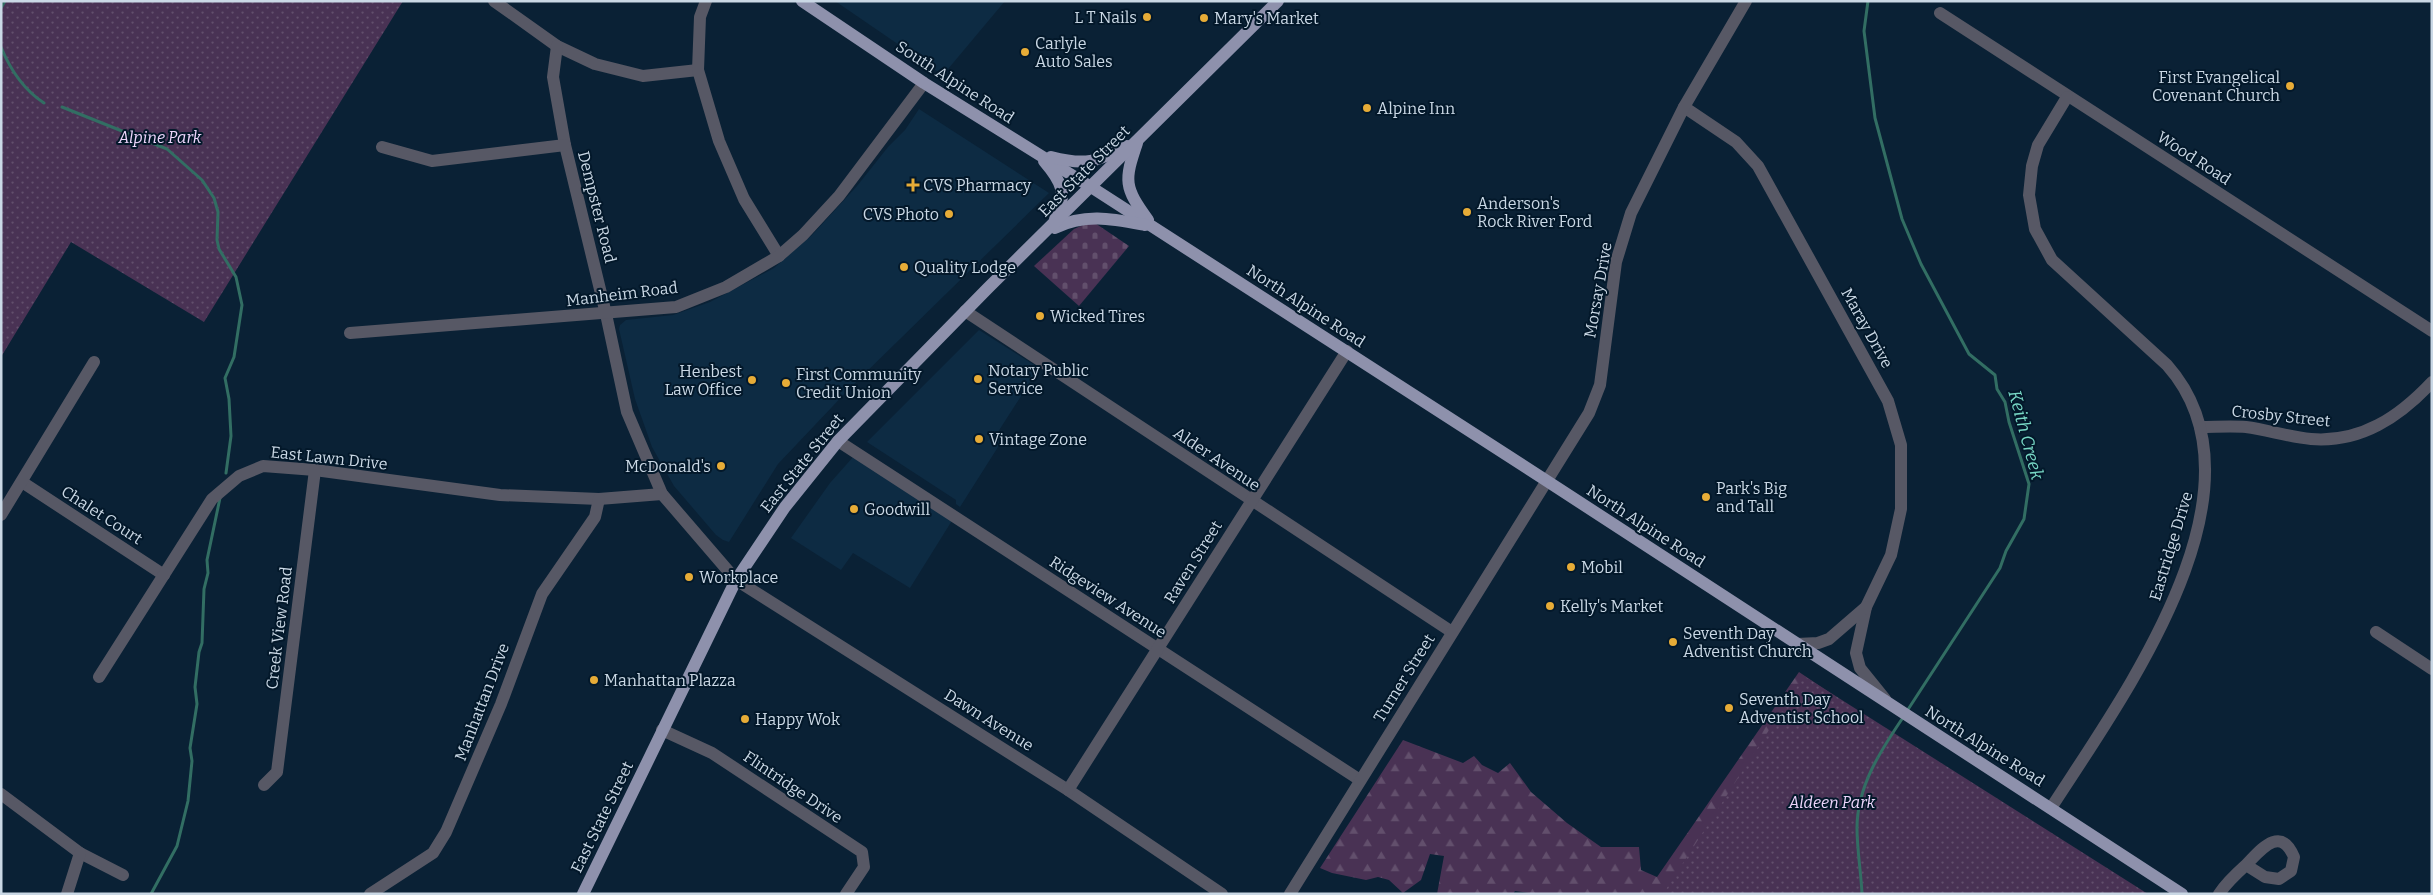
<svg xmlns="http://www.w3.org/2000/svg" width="2433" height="895" viewBox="0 0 2433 895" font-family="Bitter,serif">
  <defs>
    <pattern id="forest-firs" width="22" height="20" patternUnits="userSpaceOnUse" patternTransform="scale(1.25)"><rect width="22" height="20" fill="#493254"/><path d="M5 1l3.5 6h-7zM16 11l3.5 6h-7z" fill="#624f6c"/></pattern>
    <pattern id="cemetery-stones" width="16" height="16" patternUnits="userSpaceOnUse" patternTransform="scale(1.25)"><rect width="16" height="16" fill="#493254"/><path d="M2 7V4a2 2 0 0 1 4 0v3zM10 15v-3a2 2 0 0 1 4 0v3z" fill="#624f6c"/></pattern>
    <pattern id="park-dots" width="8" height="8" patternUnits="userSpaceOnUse" patternTransform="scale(1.25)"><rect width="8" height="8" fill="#493254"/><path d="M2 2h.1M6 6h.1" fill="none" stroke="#624f6c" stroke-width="1.8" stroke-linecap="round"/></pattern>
  </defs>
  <rect width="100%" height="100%" fill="#0a2135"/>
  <g fill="#0d2b43">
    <polygon points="835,1 1005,1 943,75"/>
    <polygon points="919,109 1049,193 850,388 778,464 729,542 723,540 716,535 674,486 652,447 635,399 619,329 620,325 626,320 673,315 710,302 774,268 812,235 857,186 888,147 905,130"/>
    <polygon points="979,330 1039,368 998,432 1005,436 960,507 956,504 956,500 867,442"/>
    <polygon points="854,456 953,519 910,588 853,553 841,570 791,538 830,483"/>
  </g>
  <polygon fill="url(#forest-firs)" points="1799,672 2069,853 2039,894 1536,894 1515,891 1513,894 1437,894 1444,856 1430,854 1421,880 1403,893 1389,880 1378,877 1366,880 1332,873 1320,868 1403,740 1463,763 1474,756 1482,765 1498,773 1510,763 1531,792 1567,823 1601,847 1639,847 1641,870 1657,877"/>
  <polygon fill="url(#cemetery-stones)" points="1092,221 1129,246 1079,306 1034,266 1074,229"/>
  <g fill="url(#park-dots)">
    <polygon points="1,1 403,1 204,322 71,242 1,357"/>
    <polygon points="1804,676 2148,894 1663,894"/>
  </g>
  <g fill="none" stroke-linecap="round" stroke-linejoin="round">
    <g stroke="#326e63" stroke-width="3">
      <polyline points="1868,1 1864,31 1875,118 1902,219 1921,264 1969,354 1995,375 1997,389 2005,402 2009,422 2029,484 2024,519 2006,551 2000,568 1907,711"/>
      <polyline points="1,8 5,1"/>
      <path d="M1,47C10,69 24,90 44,103"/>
      <polyline points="62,107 167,149 202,180 214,198 218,212 217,240 219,249 236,277 242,305 234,357 225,378 229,399 231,436 226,473"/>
      <polyline points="151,894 177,846 188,801 192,761 190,748 197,704 195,687 199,652 202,643 204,589 208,573 207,560 220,498"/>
      <path d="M1862,894C1861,872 1857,850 1857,828C1857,786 1881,750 1904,716"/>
    </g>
    <g stroke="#575865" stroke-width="12">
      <polyline points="494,1 557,46 595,64 643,76 698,70"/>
      <polyline points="706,1 700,17 698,70 719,141 744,199 779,256"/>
      <polyline points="1940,13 2432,331"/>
      <polyline points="557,46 553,77 565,145 606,314 627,412 662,494 736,580 1068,790 1222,894"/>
      <polyline points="1684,107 1736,142 1758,166 1888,401 1901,445 1901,509 1891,555 1866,607 1856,653 1860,668 1885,699"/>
      <polyline points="382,147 432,161 565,145"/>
      <polyline points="965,311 1452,632"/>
      <polyline points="350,333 676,307 726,287 779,256 803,235 839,196 924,83"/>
      <path d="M2200,427C2215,427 2231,426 2246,427C2268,430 2289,437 2311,439C2361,443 2399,417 2432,382"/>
      <polyline points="838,441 1360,780"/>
      <polyline points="22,482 164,575"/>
      <polyline points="1,515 94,362"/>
      <polyline points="2376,632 2432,669"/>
      <polyline points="1797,644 1818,643 1829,639 1866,607"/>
      <polyline points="99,677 212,499 239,476 263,466 315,470 500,495 599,499 662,494"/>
      <polyline points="662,730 712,753 862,852 864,867 846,894"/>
      <polyline points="264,785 277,772 315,470"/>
      <polyline points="1068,790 1347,351"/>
      <polyline points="1,794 80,853 123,875"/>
      <path d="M2051,808C2121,699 2277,489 2167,365L2052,260L2035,229L2029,195L2032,166L2038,145L2067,97"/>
      <polyline points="67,894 80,853"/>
      <polyline points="370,894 433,853 446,832 501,704 542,594 595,517 599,499"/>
      <polyline points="1290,894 1589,413 1600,385 1616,262 1631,213 1684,107 1746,1"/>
      <path d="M2219,894C2227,882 2236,874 2246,865C2260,851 2280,824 2294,857L2291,871L2279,879L2265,877L2246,865"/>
    </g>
    <g stroke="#8e91ac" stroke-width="12">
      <polyline points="802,1 924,83 1091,187 1547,481 2182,894"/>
      <path d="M1137,143C1124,181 1124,187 1148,220"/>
      <path d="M1051,157C1086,166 1096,162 1127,146"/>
      <path d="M1044,161C1062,182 1068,194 1055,219"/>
      <path d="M1055,228C1085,213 1113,219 1145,225"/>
      <polyline points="583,894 736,580 785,507 838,441 988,288 1278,1"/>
    </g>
  </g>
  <g fill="#e7ac37" stroke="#03182a" stroke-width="2">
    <circle cx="1147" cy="17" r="5"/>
    <circle cx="1204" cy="18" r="5"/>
    <circle cx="1025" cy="52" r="5"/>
    <circle cx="2290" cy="86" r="5"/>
    <circle cx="1367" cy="108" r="5"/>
    <path d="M910.5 177.5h5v5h5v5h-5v5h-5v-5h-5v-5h5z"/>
    <circle cx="1467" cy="212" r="5"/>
    <circle cx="949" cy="214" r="5"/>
    <circle cx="904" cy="267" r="5"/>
    <circle cx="1040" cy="316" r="5"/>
    <circle cx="978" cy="379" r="5"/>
    <circle cx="752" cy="380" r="5"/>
    <circle cx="786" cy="383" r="5"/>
    <circle cx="979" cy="439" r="5"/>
    <circle cx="721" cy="466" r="5"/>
    <circle cx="1706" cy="497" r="5"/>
    <circle cx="854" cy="509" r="5"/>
    <circle cx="1571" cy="567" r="5"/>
    <circle cx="689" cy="577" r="5"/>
    <circle cx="1550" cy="606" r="5"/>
    <circle cx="1673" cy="642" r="5"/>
    <circle cx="594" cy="680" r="5"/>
    <circle cx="1729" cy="708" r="5"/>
    <circle cx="745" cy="719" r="5"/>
  </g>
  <g text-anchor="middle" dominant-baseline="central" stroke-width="4" stroke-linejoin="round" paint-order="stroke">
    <g font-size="16" fill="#cad8e5" stroke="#03182a" text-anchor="start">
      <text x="1137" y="17" text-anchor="end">L T Nails</text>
      <text x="1214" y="18">Mary's Market</text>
      <text x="1035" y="43">Carlyle<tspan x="1035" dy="18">Auto Sales</tspan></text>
      <text x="2280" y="77" text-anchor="end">First Evangelical<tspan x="2280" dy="18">Covenant Church</tspan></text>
      <text x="1377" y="108">Alpine Inn</text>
      <text x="923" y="185">CVS Pharmacy</text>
      <text x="1477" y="203">Anderson's<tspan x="1477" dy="18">Rock River Ford</tspan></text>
      <text x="939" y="214" text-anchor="end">CVS Photo</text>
      <text x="914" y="267">Quality Lodge</text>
      <text x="1050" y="316">Wicked Tires</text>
      <text x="988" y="370">Notary Public<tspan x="988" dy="18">Service</tspan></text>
      <text x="742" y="371" text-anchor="end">Henbest<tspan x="742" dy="18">Law Office</tspan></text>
      <text x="796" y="374">First Community<tspan x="796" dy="18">Credit Union</tspan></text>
      <text x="989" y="439">Vintage Zone</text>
      <text x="711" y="466" text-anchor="end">McDonald's</text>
      <text x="1716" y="488">Park's Big<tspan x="1716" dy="18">and Tall</tspan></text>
      <text x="864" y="509">Goodwill</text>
      <text x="1581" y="567">Mobil</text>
      <text x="699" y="577">Workplace</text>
      <text x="1560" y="606">Kelly's Market</text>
      <text x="1683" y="633">Seventh Day<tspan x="1683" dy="18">Adventist Church</tspan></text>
      <text x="604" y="680">Manhattan Plazza</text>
      <text x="1739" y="699">Seventh Day<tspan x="1739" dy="18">Adventist School</tspan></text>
      <text x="755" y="719">Happy Wok</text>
    </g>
    <g font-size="16" fill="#cad8e5" stroke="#03182a">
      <text transform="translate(955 82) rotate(33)">South Alpine Road</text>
      <text transform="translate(2194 158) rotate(33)">Wood Road</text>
      <text transform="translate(1084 171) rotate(-45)">East State Street</text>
      <text transform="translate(597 207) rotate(76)">Dempster Road</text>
      <text transform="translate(1598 290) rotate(-80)">Morsay Drive</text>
      <text transform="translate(622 294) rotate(-7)">Manheim Road</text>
      <text transform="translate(1306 306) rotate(33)">North Alpine Road</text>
      <text transform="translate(1867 328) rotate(61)">Maray Drive</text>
      <text transform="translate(2281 416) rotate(6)">Crosby Street</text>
      <text transform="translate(329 458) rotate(6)">East Lawn Drive</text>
      <text transform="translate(1217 459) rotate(34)">Alder Avenue</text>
      <text transform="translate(802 463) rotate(-51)">East State Street</text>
      <text transform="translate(102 515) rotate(33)">Chalet Court</text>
      <text transform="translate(1646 526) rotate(33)">North Alpine Road</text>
      <text transform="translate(2171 546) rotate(-73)">Eastridge Drive</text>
      <text transform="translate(1193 562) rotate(-58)">Raven Street</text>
      <text transform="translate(1108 597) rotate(33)">Ridgeview Avenue</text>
      <text transform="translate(279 628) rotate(-83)">Creek View Road</text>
      <text transform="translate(1404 678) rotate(-58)">Turner Street</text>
      <text transform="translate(482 702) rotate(-69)">Manhattan Drive</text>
      <text transform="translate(989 720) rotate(32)">Dawn Avenue</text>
      <text transform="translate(1985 746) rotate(32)">North Alpine Road</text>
      <text transform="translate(793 787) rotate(34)">Flintridge Drive</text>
      <text transform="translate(602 817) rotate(-64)">East State Street</text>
    </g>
    <g font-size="16" font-style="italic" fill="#eed6fc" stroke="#03182a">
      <text x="160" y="137">Alpine Park</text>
      <text x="1832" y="802">Aldeen Park</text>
    </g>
    <g font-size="18" font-style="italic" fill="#77d7c5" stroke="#03182a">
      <text transform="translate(2026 435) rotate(75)">Keith Creek</text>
    </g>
  </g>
  <rect width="2433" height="895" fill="none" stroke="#cad8e5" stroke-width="5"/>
</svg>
